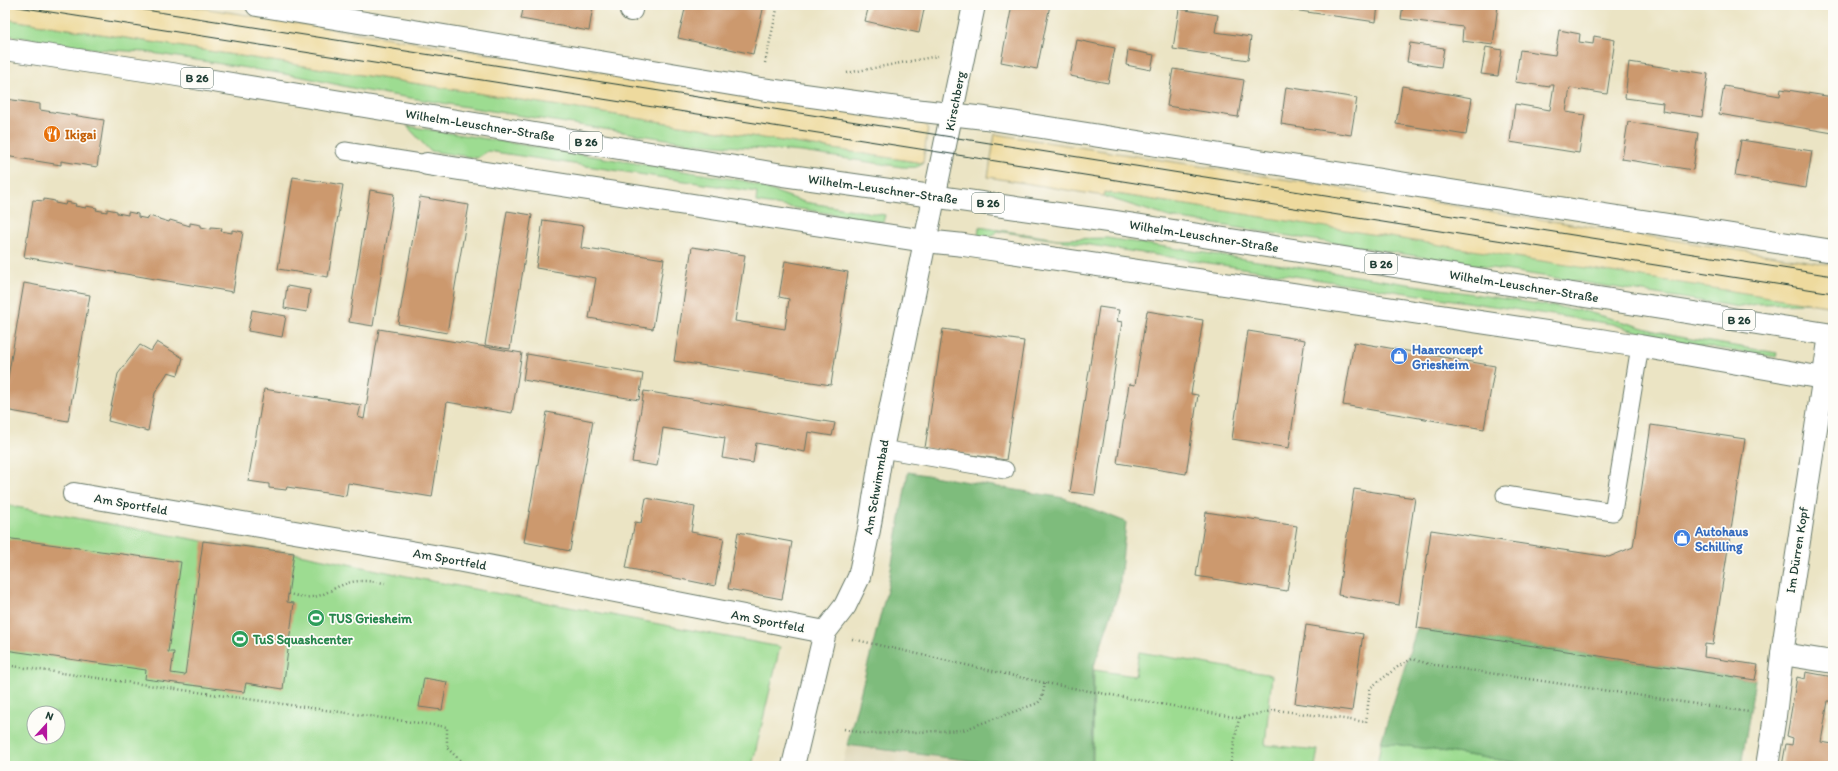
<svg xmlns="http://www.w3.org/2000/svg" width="1838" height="771" viewBox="0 0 1838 771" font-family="Itim,sans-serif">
  <rect width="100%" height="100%" fill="#fdfcf7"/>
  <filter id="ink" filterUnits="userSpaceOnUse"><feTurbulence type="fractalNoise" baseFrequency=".025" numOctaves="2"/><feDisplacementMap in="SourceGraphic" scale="8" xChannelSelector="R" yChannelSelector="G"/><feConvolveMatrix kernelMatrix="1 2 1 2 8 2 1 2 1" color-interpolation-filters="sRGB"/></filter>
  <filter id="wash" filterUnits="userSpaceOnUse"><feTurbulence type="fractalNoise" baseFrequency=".012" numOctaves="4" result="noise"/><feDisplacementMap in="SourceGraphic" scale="16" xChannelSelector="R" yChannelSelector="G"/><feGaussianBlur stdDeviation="0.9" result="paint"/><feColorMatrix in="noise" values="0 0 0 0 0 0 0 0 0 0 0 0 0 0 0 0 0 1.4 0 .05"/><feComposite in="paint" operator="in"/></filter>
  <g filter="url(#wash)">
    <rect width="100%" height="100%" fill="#ebe4c4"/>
    <polygon fill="#ddd5b5" points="847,745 1013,766 842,766"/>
    <g fill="#9ddc91" stroke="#5e8c62" fill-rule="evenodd">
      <path d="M5,19L923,163C918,169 910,167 902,167L802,152L691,143L361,90L303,77L146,52L95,49L12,36L5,34Z"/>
      <polygon points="407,126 745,181 804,202 885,215 883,222 756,202 757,192 488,151 477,158 430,151"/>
      <polygon points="1104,192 1813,303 1756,304 1740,307 1726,305 1169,217 1103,196"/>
      <polygon points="979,227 1058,239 1107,238 1584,311 1673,336 1777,353 1776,357 1669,341 1612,324 997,231 989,238 978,236"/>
      <path d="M5,505L203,541L294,553L421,579L780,647L752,766H5ZM34,713H58V737H34Z"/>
      <polygon points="1139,652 1272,675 1265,745 1318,750 1315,766 1093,766 1094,670 1135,676"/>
      <polygon points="1381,742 1540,766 1377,766"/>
    </g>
    <g fill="#7ebc7b" stroke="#4e7c58">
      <polygon points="908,472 1064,498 1126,522 1119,591 1093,669 1092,766 1013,766 847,745 888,586"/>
      <polygon points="1417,628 1755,680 1741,766 1540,766 1381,742"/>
    </g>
    <g fill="#eeda9e" stroke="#868c69">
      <polygon points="5,5 184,5 925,124 928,127 923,163 5,19"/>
      <polygon points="995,134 1833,265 1833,307 1104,192 1103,196 988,177"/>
    </g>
    <g id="blocks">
      <g fill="#cc996e">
        <polygon points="524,5 593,6 589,31 521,19"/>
        <polygon points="686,5 764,5 753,54 678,38"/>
        <polygon points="869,5 925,5 919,33 865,21"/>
        <polygon points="1012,5 1050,5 1037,69 1001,62"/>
        <polygon points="1287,5 1378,5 1376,22 1286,9"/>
        <polygon points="1403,5 1498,5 1493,45 1462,41 1463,27 1401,19"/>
        <polygon points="1179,9 1218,15 1215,32 1251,37 1248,60 1173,49"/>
        <polygon points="1559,30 1580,34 1579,42 1593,44 1594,36 1615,40 1607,94 1570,88 1566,112 1585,115 1579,153 1510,142 1515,104 1550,110 1554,85 1550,85 1550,87 1515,82 1520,50 1555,55"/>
        <polygon points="1077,40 1115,48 1108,83 1070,76"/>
        <polygon points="1410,43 1444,48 1441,67 1407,62"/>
        <polygon points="1486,47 1502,50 1498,76 1481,74"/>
        <polygon points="1128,50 1154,55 1151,70 1126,65"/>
        <polygon points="1629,62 1708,74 1702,117 1662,111 1663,103 1625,98"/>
        <polygon points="1173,69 1244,80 1238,117 1167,106"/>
        <polygon points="1402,86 1472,98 1466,135 1396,124"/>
        <polygon points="1724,86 1780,96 1781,89 1833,97 1833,133 1719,114"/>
        <polygon points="1286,87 1357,98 1351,135 1281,124"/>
        <polygon points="6,99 40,104 40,110 104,120 97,167 61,161 61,165 5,156"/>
        <polygon points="1628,122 1698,133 1693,170 1622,159"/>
        <polygon points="1741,140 1812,151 1806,188 1735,176"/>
        <polygon points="293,177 343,185 328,277 278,269"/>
        <polygon points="370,190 394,194 373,326 349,322"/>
        <polygon points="420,197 469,205 447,333 398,324"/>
        <polygon points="44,199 55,201 55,203 65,205 66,202 76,204 75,206 86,208 86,206 97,208 96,210 107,212 107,209 117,211 117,213 128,215 128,212 138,214 138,217 148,219 149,216 169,222 170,220 190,226 190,223 201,225 201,227 211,229 211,227 222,228 221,231 232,233 232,230 243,232 233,292 24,257 33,200 44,201"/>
        <polygon points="507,211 532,215 510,349 485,345"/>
        <polygon points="543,220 584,226 581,248 600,251 600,249 664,259 653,329 589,318 596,278 536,268"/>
        <polygon points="692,247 745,255 735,321 785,329 789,299 779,297 785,261 848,272 831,385 674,361"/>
        <polygon points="24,283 90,295 68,421 5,410 5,395"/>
        <polygon points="287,286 310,290 307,312 284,308"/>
        <polygon points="1099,307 1119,310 1117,321 1122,322 1095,495 1070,492"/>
        <polygon points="252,310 286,316 282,337 248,331"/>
        <polygon points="1147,311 1203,320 1191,394 1198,395 1186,474 1117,463 1129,384 1135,385"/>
        <polygon points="379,329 522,353 512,413 447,402 432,497 348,483 346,496 287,487 286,490 269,488 269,484 248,481 264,389 361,405 358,417 364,419"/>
        <polygon points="943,329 1024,341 1006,460 925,448"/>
        <polygon points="1248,331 1305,340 1289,448 1232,439"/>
        <polygon points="157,342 183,358 178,375 168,372 155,393 148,431 108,421 118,374 140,345 151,351"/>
        <polygon points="1354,342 1495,366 1484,429 1343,405"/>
        <polygon points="527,354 643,374 639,400 523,380"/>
        <polygon points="644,391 810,419 835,423 832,436 808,432 805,452 756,443 753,463 722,458 725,438 663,428 657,466 632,462"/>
        <polygon points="547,412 593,421 570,551 524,542"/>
        <polygon points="1651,425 1745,439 1713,645 1705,644 1704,657 1758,665 1755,680 1417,628 1431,530 1609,557 1633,547"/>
        <polygon points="1354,489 1415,498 1399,605 1338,595"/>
        <polygon points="646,498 695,507 691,532 724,538 715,586 626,568 635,522 641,523"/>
        <polygon points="1206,512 1297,526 1287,591 1196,576"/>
        <polygon points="738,532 792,542 782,599 728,589"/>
        <polygon points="5,538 181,562 168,652 174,652 171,673 185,675 203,541 294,553 287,602 294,603 283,689 246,683 244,692 145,679 146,670 5,650"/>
        <polygon points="1306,625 1363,634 1352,711 1295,703"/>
        <polygon points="1806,672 1833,677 1833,701 1828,701 1821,742 1833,744 1833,766 1782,766 1786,744 1792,745 1793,738 1787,736 1797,677 1805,679"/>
        <polygon points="424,678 447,682 442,710 419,707"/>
      </g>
    </g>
  </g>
  <g filter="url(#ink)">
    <use href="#blocks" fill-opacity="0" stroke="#676" stroke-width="1"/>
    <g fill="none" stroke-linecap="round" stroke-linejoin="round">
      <defs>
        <g id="lane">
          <polyline points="345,151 427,164"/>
          <polyline points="882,449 1005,470"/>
          <polyline points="1505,495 1613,512 1640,346"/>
        </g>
        <g id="street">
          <polyline points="257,5 761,89 905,109 985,118 1833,251"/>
          <polyline points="631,10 632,5"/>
          <polyline points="427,164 925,241 964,245 1640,346 1823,378"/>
          <polyline points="74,494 457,560 825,632"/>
          <polyline points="1782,654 1833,662"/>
          <polyline points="793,766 825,632 845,606 859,577 869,530 882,449 974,5"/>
          <polyline points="1767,766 1775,716 1782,654 1830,335"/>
        </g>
        <polyline id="primary" points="5,49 171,74 783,175 1115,222 1833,335"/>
      </defs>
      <use href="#lane" stroke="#676" stroke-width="19"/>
      <use href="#street" stroke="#676" stroke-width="24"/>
      <use href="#primary" stroke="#676" stroke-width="24"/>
      <g stroke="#676" stroke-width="2.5" stroke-dasharray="1 3" stroke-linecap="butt">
        <polyline points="765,63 778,5"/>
        <polyline points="847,73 938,56"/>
        <path d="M288,594C295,595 303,598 310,597C323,597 331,589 342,585C355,579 371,581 385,583"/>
        <polyline points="852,639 1045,683 1239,718 1276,710 1366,722 1370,688 1399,666 1412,659 1429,664 1749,712"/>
        <polyline points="5,665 447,727 447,748 466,766"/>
        <polyline points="844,729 868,734 963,730 1038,703 1042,698 1045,683"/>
        <polyline points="1230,766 1239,718"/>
      </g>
      <use href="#lane" stroke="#fff" stroke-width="17"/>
      <use href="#street" stroke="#fff" stroke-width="22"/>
      <use href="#primary" stroke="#fff" stroke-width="22"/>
      <g stroke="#1f3d34" stroke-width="1">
        <polyline points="6,5 1833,293"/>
        <polyline points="114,5 1833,276"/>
      </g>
    </g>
  </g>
  <defs>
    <symbol id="restaurant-disc" viewBox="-11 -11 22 22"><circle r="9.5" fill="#e8710a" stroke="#fdfcf7"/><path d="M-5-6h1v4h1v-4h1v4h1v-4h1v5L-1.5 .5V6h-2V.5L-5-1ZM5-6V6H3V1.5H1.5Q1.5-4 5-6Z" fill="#fff"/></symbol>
    <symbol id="shop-disc" viewBox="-11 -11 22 22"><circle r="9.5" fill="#3f7fe0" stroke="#fdfcf7"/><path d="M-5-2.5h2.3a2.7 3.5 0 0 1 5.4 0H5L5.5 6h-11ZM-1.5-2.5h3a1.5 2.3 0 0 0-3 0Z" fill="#fff"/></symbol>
    <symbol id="stadium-disc" viewBox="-11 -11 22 22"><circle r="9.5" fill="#2e9e5b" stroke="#fdfcf7"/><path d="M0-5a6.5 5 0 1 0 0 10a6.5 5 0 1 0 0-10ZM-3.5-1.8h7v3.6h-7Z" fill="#fff"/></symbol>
  </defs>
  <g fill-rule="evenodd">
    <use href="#restaurant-disc" x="42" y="124" width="20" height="20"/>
    <use href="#shop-disc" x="1389" y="346" width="20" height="20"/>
    <use href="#shop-disc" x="1672" y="528" width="20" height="20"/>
    <use href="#stadium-disc" x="306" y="608" width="20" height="20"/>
    <use href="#stadium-disc" x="230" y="629" width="20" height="20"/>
  </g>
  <g text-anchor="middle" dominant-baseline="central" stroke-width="3.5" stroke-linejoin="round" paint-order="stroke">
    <g fill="#fdfcf7" stroke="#62766e" stroke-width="1">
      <rect x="181" y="68" width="32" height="20" rx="3"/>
      <rect x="570" y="132" width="32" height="20" rx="3"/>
      <rect x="972" y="193" width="32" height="20" rx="3"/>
      <rect x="1365" y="254" width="32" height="20" rx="3"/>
      <rect x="1723" y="310" width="32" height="20" rx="3"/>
    </g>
    <g font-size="12" font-weight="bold" fill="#1f3d34">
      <text x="197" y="78">B 26</text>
      <text x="586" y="142">B 26</text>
      <text x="988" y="203">B 26</text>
      <text x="1381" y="264">B 26</text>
      <text x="1739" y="320">B 26</text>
    </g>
    <g font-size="13" fill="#1f3d34" stroke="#fdfcf7">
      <text transform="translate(955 101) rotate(-79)">Kirschberg</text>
      <text transform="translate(480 125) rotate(9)">Wilhelm-Leuschner-Straße</text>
      <text transform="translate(883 189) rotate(8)">Wilhelm-Leuschner-Straße</text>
      <text transform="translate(1204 236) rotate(9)">Wilhelm-Leuschner-Straße</text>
      <text transform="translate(1524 286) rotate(9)">Wilhelm-Leuschner-Straße</text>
      <text transform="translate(876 487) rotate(-80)">Am Schwimmbad</text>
      <text transform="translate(131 504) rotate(10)">Am Sportfeld</text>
      <text transform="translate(1797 550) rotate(-81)">Im Dürren Kopf</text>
      <text transform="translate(450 559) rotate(10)">Am Sportfeld</text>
      <text transform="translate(768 621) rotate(11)">Am Sportfeld</text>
    </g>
    <g font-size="13" font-weight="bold" fill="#c56008" stroke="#fdfcf7" text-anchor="start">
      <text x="65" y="134">Ikigai</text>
    </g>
    <g font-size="13" font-weight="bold" fill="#366cbe" stroke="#fdfcf7" text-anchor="start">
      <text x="1412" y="349">Haarconcept<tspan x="1412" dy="15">Griesheim</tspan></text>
      <text x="1695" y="531">Autohaus<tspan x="1695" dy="15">Schilling</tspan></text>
    </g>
    <g font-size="13" font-weight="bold" fill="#27864d" stroke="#fdfcf7" text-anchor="start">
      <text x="329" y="618">TUS Griesheim</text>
      <text x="253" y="639">TuS Squashcenter</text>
    </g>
  </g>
  <rect width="1838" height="771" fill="none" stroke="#fdfcf7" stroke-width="20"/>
  <g transform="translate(46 725) rotate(21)"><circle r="19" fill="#fdfcf7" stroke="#a4b0a9"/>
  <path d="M0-3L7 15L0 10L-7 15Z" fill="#b5179e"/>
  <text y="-6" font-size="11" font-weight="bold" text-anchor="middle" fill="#1f3d34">N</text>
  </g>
</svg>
